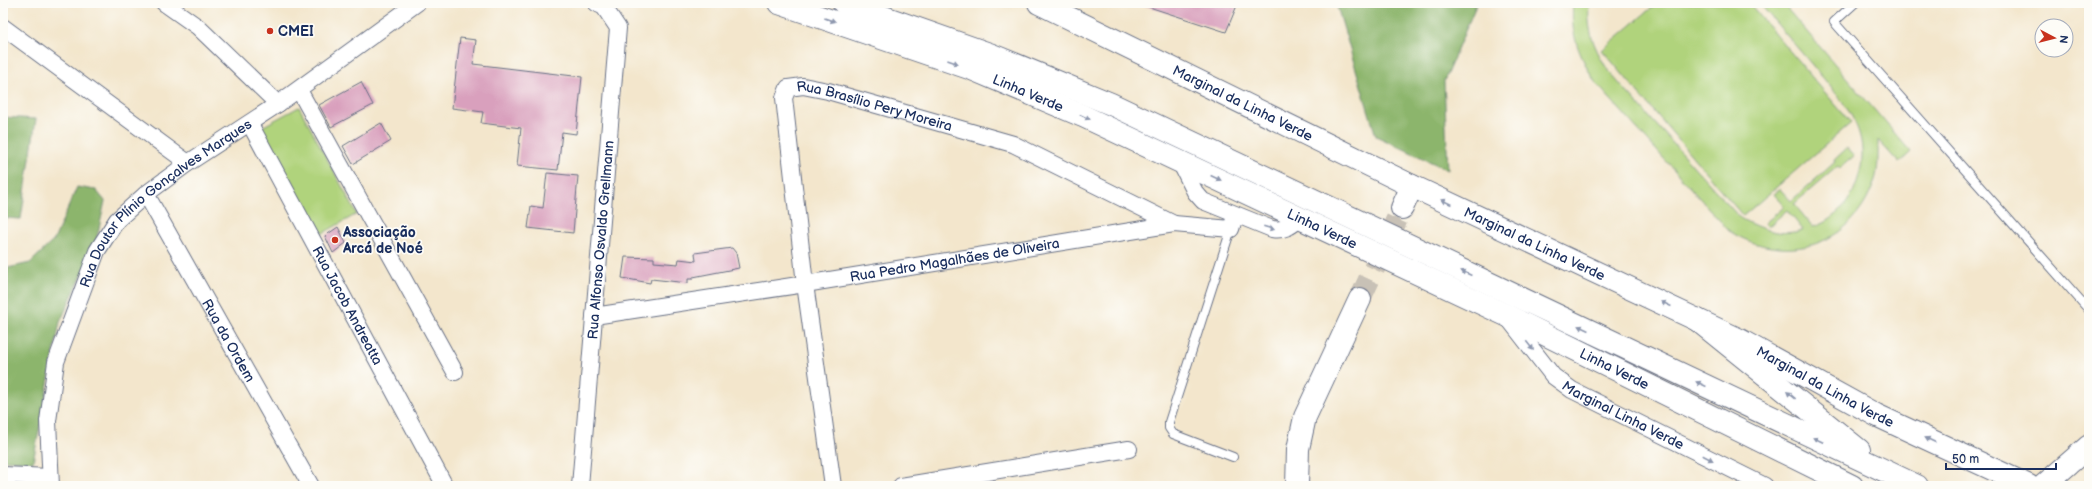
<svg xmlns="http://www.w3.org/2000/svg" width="2092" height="489" viewBox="0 0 2092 489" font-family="'Balsamiq Sans',sans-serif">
  <rect width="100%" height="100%" fill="#fdfcf7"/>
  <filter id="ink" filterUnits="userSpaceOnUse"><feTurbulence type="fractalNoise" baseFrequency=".025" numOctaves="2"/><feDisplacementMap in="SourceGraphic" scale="8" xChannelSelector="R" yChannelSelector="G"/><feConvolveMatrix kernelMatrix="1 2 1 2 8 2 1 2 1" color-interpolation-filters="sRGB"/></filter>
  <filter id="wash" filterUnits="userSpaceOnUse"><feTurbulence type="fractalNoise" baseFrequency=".012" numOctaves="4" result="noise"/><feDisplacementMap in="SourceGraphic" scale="16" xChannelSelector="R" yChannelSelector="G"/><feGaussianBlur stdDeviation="0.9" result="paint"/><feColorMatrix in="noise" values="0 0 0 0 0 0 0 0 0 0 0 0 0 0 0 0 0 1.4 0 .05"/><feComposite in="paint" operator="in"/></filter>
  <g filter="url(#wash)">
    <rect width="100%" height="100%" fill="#f3e6cc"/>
    <g fill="#b0d37c" stroke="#66816d">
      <path d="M1573,3H1589C1587,33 1594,47 1609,72L1740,218C1760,229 1781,237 1803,230L1787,210L1768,227L1765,223L1784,207L1774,194L1780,189L1791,201L1835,162L1834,160L1847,148L1854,156L1840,168L1838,166L1794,204L1813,227C1829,223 1846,207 1853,192C1878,135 1847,107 1813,66C1795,45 1777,24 1759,3H1782L1911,152L1899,163L1878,140C1878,155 1879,169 1874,183C1852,247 1785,266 1729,231L1595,82C1579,54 1570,36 1573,3Z"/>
      <polygon points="1657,3 1749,3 1851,123 1743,216 1602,50"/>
      <polygon points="299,107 357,214 316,237 258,129"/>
    </g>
    <g fill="#8cb56c" stroke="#547265">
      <polygon points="1336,3 1477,3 1444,81 1448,170 1376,136"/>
      <polygon points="3,117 36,119 21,219 3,218"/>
      <polygon points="77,187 96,190 105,201 95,247 60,322 33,462 3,460 3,269 30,263 54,240"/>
    </g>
    <g id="blocks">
      <g fill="#d9a0bd">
        <polygon points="1144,3 1238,3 1226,32 1143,5"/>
        <polygon points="460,38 476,40 473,64 582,77 576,134 562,132 558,170 517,166 521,128 481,123 483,112 452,108"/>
        <polygon points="361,82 373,105 331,127 319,105"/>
        <polygon points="381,123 391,141 353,164 343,146"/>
        <polygon points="547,173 578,176 573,233 528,228 531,206 543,208"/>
        <polygon points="338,227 346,243 333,253 325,236"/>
        <polygon points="732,248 736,253 739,268 693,277 693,279 688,279 688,283 651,279 650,283 622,278 625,257 654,258 654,262 678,264 679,259 696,261 695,253"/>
      </g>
    </g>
  </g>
  <g filter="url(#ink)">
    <use href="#blocks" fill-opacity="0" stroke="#676f84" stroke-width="1"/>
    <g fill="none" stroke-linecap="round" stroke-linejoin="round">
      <polyline stroke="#c8c1b6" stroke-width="22" stroke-dasharray="22 11" stroke-linecap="butt" points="1360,299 1402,208"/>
      <defs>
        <g id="lane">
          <polyline points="1855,3 1834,22 2089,310"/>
          <polyline points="1231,229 1169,422 1169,428 1173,434 1233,457"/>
        </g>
        <g id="street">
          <polyline points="164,3 198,27 278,104"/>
          <polyline points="3,27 188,163"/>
          <polyline points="299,90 455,372"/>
          <path id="s1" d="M250,124L445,486"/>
          <path d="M1180,162L1195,192L1203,201L1272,229C1285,231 1291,226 1301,218"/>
          <path id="s2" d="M146,194L311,486"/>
          <path id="s3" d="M594,316L805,284L1174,224L1231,229L1235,216"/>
          <path id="s4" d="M1508,318L1553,376L1572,390L1765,486"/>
          <polyline points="3,475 50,477"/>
          <path id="s5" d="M51,486L48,421L56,362L97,251L117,220L146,194L188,163L278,104L417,3"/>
          <path id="s6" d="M580,486L618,28L604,7L596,3"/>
          <path id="s7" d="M833,486L805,284L784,98L788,88L803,86L828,91L1013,144L1174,224"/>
          <polyline points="901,486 1129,449"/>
        </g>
        <g id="secondary">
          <path id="s8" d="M1039,3L1412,186L1738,339L1876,415L2029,486"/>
          <polyline points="1402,208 1412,186"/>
          <polyline points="1297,486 1298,449 1305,417 1360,299"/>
          <polyline points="2043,486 2089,446"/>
        </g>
        <g id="highway">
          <path id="s9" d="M779,3L972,69L1083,116L1506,315L1852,486"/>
          <polyline points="844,3 992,55 1111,104 1917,486"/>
          <polyline points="1696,319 1859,450"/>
        </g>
      </defs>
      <use href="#lane" stroke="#676f84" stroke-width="10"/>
      <use href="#street" stroke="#676f84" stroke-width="18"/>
      <use href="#secondary" stroke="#676f84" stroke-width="24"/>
      <use href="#highway" stroke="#676f84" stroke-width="24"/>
      <use href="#lane" stroke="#fff" stroke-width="8"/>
      <use href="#street" stroke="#fff" stroke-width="16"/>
      <use href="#secondary" stroke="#fff" stroke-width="22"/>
      <use href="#highway" stroke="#fff" stroke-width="22"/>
    </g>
    <defs><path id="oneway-solid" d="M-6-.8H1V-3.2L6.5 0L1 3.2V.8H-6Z"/></defs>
    <g fill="#8d97ae">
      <use href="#oneway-solid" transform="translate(830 20) rotate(19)"/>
      <use href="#oneway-solid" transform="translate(953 62) rotate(20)"/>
      <use href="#oneway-solid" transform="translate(1085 117) rotate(25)"/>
      <use href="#oneway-solid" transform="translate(1216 178) rotate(25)"/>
      <use href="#oneway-solid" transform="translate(1446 202) rotate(-155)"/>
      <use href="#oneway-solid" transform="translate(1269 228) rotate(18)"/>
      <use href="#oneway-solid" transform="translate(1466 273) rotate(-155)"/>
      <use href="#oneway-solid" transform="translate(1666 304) rotate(-155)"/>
      <use href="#oneway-solid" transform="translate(1583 328) rotate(-155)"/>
      <use href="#oneway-solid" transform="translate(1530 346) rotate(52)"/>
      <use href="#oneway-solid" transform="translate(1701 384) rotate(-155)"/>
      <use href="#oneway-solid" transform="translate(1791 395) rotate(-141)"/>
      <use href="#oneway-solid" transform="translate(1818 440) rotate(-155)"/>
      <use href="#oneway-solid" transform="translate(1930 440) rotate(-155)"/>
      <use href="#oneway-solid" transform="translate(1708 458) rotate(27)"/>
    </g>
  </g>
  <g fill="#c8321e" stroke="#fdfcf7" stroke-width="1.5">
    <circle cx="270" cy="31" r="4"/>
    <circle cx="335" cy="240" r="4"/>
  </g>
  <g text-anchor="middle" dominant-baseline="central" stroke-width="3.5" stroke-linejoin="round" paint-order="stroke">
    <g font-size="14" font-weight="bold" fill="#1b2f5e" stroke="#fdfcf7" text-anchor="start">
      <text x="278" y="31">CMEI</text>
      <text x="343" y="232">Associação<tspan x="343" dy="16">Arcá de Noé</tspan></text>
    </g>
    <g font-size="14" fill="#1b2f5e" stroke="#fdfcf7">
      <text stroke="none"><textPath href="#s9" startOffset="265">Linha Verde</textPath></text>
      <text stroke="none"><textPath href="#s8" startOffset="227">Marginal da Linha Verde</textPath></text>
      <text stroke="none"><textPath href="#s7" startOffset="491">Rua Brasílio Pery Moreira</textPath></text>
      <text stroke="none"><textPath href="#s5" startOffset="325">Rua Doutor Plínio Gonçalves Marques</textPath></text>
      <text stroke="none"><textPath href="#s9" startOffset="589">Linha Verde</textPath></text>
      <text stroke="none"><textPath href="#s6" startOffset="247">Rua Alfonso Osvaldo Grellmann</textPath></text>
      <text stroke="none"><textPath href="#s8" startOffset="551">Marginal da Linha Verde</textPath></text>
      <text stroke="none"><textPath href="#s3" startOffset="365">Rua Pedro Magalhães de Oliveira</textPath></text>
      <text stroke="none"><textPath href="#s1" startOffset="206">Rua Jacob Andreatta</textPath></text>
      <text stroke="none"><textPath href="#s2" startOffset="168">Rua da Ordem</textPath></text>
      <text stroke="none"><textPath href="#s9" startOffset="913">Linha Verde</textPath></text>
      <text stroke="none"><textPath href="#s8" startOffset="875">Marginal da Linha Verde</textPath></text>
      <text stroke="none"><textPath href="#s4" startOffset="154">Marginal Linha Verde</textPath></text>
    </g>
  </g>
  <rect width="2092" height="489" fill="none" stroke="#fdfcf7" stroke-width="16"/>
  <g transform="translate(2054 38) rotate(97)"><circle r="19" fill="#fdfcf7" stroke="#a3aaba"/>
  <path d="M0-3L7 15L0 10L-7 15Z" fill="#c8321e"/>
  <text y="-6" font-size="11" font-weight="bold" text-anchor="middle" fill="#1b2f5e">N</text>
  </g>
  <path d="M1946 463v6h110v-6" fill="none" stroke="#1b2f5e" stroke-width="2"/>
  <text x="1952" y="463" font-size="12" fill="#1b2f5e" stroke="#fdfcf7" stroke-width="3" paint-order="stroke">50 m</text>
</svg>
